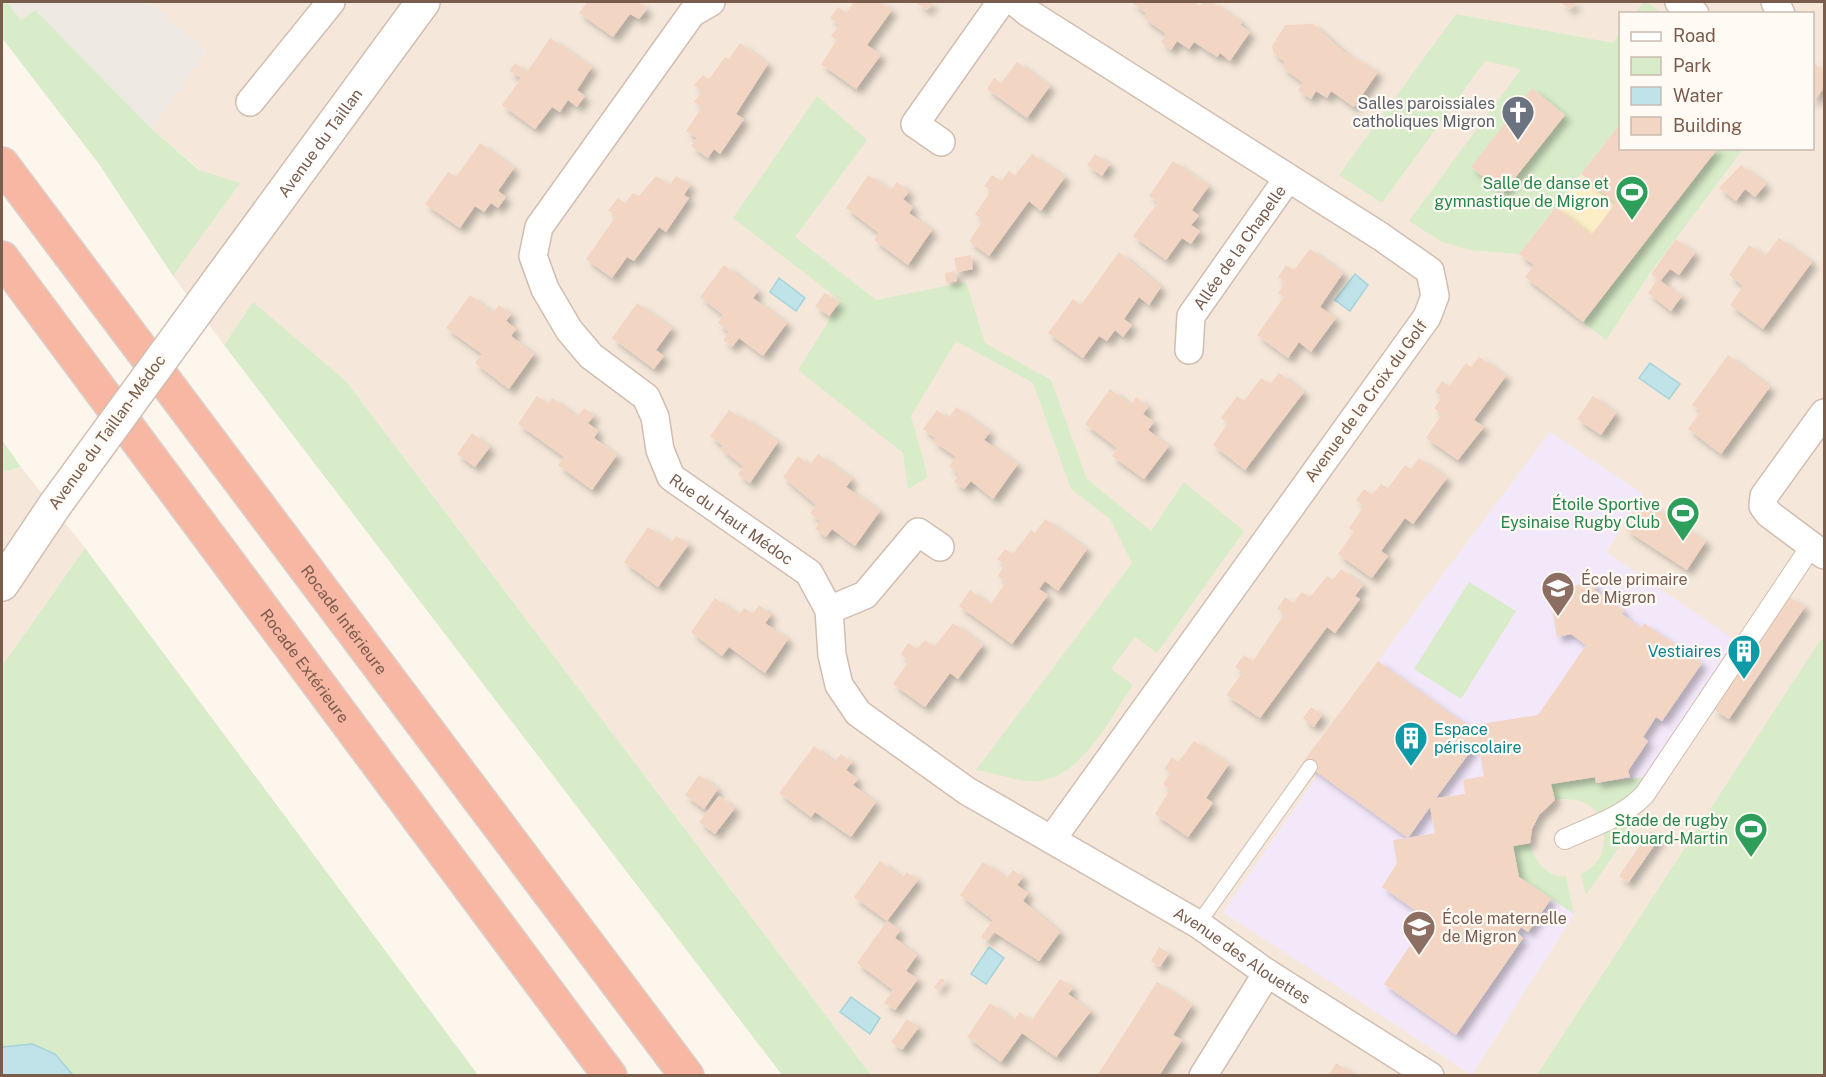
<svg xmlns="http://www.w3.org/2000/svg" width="1826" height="1077" viewBox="0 0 1826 1077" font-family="'Public Sans',sans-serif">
  <defs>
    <filter id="shadow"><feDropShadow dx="5.5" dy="5.5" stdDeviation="3" flood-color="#0004"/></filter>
  </defs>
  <rect width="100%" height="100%" fill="#fdf6ec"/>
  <g fill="#f5e8da" fill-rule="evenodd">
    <path d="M148,2H1824V1075H871L346,381L253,303L224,345L173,276L197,242L200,170L151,128L206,51ZM1620,14H1812V148H1620Z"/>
    <polygon points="21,467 85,548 2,666 2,472"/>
  </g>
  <polygon fill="#efe9e4" points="7,2 148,2 206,51 151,128 35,10 21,20"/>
  <polygon fill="#f3e8fa" points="1550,432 1643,494 1606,552 1735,640 1645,777 1596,783 1595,778 1551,784 1543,810 1532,829 1530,843 1513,846 1551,899 1574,914 1472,1075 1223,912 1319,773 1408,837 1478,741 1476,732 1378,661"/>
  <g fill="#d8ecc9">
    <polygon points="2,2 7,2 21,20 35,10 151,128 199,170 240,183 173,276 99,164 2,38"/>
    <polygon points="1644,2 1646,2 1662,13 1635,13"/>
    <polygon points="1456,14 1613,43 1620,33 1620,124 1519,254 1470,250 1442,242 1409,221 1521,69 1485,61 1382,203 1339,175"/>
    <path d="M817,96L867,140L795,237L876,300L966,282L985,343L1051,380L1087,479L1151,531L1184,482L1244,531L1157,653L1135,637L1111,669L1133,685C1110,718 1083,775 1040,781C1021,783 995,773 976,770L1132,563L1110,519L1071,489L1033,383L956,341L911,416L928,477L908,489L903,453L798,370L841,301L733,218Z"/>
    <polygon points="1718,149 1743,149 1650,273 1606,340 1583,322"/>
    <polygon points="253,302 346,381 871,1075 782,1075 224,345"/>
    <polygon points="2,440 21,467 2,472"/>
    <polygon points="85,548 478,1075 2,1076 2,666"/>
    <polygon points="1469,582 1516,611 1461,699 1414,669"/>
    <polygon points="1821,639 1824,641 1824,1075 1537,1075"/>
    <path d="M1595,777L1596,783L1645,777L1630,800L1599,814C1587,800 1572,797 1555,800L1551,784Z"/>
    <path d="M1642,814L1586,895L1581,874C1599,866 1607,849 1603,830Z"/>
    <path d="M1530,843C1533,859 1547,879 1566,876L1574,914L1519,877L1513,846Z"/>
  </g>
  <polygon fill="#fcefc7" points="1581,174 1616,203 1591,235 1556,207"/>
  <g fill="#bfe3e8" stroke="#a5d3da" stroke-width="1.5">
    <polygon points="1355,274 1368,285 1350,311 1335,300"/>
    <polygon points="779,278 805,298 796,311 770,292"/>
    <polygon points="1650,363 1680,384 1669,399 1639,378"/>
    <polygon points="989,947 1004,958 986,984 971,974"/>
    <polygon points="851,997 880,1018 870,1034 840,1012"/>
    <polygon points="32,1044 55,1054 73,1075 2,1075 2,1047"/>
  </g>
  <g fill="#f3d5c3" fill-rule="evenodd" filter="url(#shadow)">
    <polygon points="587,2 638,2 647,9 639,19 630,14 613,37 579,13"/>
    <polygon points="854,2 880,2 892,10 867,45 881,55 856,89 821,64 837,40 831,36 839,25 830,18 838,7 846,13"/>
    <polygon points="915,2 933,2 927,10"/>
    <polygon points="1131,2 1194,2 1200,6 1204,2 1212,2 1242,22 1240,25 1250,32 1230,61 1220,53 1217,57 1194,42 1189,49 1177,41 1171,50 1161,42 1166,34 1144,18 1146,13"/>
    <polygon points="1560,2 1576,2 1570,9"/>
    <polygon points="1313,24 1344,52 1378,72 1354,107 1331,91 1327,98 1316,91 1311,99 1298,90 1303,83 1282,67 1285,62 1274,54 1272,46 1285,25"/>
    <polygon points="550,38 592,67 577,90 585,96 577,107 568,100 560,112 552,107 535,129 502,105 521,78 509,71 515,63 527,72"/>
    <polygon points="740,43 768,64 736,114 744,119 720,154 714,149 708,158 691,146 697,138 686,131 702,107 694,102 702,91 694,85 703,75 709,79 725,57 729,59"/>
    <polygon points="1017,62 1050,86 1027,118 987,89 994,78 1001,83"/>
    <polygon points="1812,62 1824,71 1824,88 1812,103"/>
    <polygon points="1532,88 1565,115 1503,193 1471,167"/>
    <polygon points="1620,124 1620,148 1718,148 1583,322 1525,277 1534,265 1519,254 1556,207 1591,235 1616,203 1581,174"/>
    <polygon points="480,143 514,168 498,191 506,197 498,208 491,203 484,212 475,206 460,228 425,204 448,172 456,177"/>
    <polygon points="1032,154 1065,177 1041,211 1029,201 989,256 969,241 983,220 975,214 991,191 984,186 992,175 1001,181 1009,171 1015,175"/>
    <polygon points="1095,154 1110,164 1102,176 1087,165"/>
    <polygon points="1173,161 1209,186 1192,210 1199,216 1191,225 1200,231 1191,244 1182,238 1166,260 1133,236 1158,202 1149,196"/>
    <polygon points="1741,165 1766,184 1755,197 1745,189 1736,201 1719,188"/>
    <polygon points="868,175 891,190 897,182 909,192 903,199 913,207 909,213 932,230 908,265 874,240 879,233 846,208"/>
    <polygon points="656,176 670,185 676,176 690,185 684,195 689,198 666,232 659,227 634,261 627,257 612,278 586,259 616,216 608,210 618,198 625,203 633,193 639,196"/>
    <polygon points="1779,238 1812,262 1763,329 1730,305 1743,286 1729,275 1749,245 1765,256"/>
    <polygon points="1676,239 1695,253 1679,275 1670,269 1660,281 1682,296 1671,311 1648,293 1658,279 1651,274"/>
    <polygon points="1310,249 1343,273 1320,307 1336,318 1311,352 1299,342 1288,358 1257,335 1284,297 1278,293 1285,282 1278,277 1286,265 1294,270"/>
    <polygon points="1119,252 1161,287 1149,305 1139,297 1124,319 1132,325 1123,337 1115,330 1107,341 1099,336 1083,358 1048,333 1073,299 1081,305"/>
    <polygon points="971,255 973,269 957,272 954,258"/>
    <polygon points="724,265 758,291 753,298 787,323 763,356 739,338 732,347 723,340 729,332 718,323 723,315 700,297"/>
    <polygon points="955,271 957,281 946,282 945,273"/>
    <polygon points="825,293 839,303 829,316 815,306"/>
    <polygon points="470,295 493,313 499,305 511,314 506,321 516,329 511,336 534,354 509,389 475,363 482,354 446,328"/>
    <polygon points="637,303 672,328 656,350 664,356 654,369 612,338"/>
    <polygon points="1728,355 1770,387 1721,454 1688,429 1701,411 1692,405"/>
    <polygon points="1479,357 1506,376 1474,420 1484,427 1458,460 1426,438 1442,414 1434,408 1442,397 1435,392 1442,381 1449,386 1466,363 1471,367"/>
    <polygon points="1279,373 1304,392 1245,470 1213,445 1228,423 1221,418 1237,396 1244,401 1261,378 1270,384"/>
    <polygon points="1110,389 1131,405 1136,397 1148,407 1143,414 1154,422 1148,430 1169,446 1144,479 1112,456 1117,448 1085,424"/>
    <polygon points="537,396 548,404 552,398 577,417 584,408 594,416 588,423 598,431 594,438 617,455 592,490 558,465 564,457 518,424"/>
    <polygon points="1593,396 1616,413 1601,435 1577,419"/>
    <polygon points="956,407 990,432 984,440 1018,464 993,499 971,481 964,489 954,482 959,474 949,466 956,457 933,441 935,438 923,429 937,410 948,419"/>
    <polygon points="729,410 742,419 744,417 778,442 750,483 738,474 743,466 721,449 723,446 710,436"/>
    <polygon points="472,433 490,447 475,467 457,454"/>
    <polygon points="818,454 852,479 846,487 880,511 855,546 832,529 826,537 815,529 820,521 810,513 816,505 783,477 798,456 810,465"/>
    <polygon points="1419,458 1447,478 1413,524 1405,518 1381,551 1388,556 1372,578 1338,554 1354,532 1349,528 1364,506 1356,500 1364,489 1372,495 1381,484 1388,488 1405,465 1411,469"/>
    <polygon points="1645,502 1706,541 1687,570 1626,530"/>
    <polygon points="1045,519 1087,549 1058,591 1045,581 1039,589 1048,595 1012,644 959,606 970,590 990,605 1006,582 998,576 1005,564 997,559 1005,549 1013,554 1031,530 1035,533"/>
    <polygon points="648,527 671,543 676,536 689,544 658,587 624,562"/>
    <polygon points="1341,569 1363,585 1355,596 1360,599 1335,633 1327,627 1260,718 1226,695 1243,672 1235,667 1244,655 1253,661 1285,613 1277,609 1285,597 1293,603 1302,592 1310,597 1327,576 1333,580"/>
    <path d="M1594,582L1595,590L1624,611L1622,614L1641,628L1644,623L1702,663L1662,721L1656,717L1643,737L1648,741L1628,771L1630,777L1596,783L1595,777L1551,784L1555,800L1539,815L1532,829L1530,843L1513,846L1519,877L1551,899L1528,932L1521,927L1517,933L1523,938L1456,1035L1384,984L1428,919L1382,887L1397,863L1393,840L1408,838L1435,833L1430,807L1408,838L1303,762L1378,661L1476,732L1475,725L1538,715L1586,645L1571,634L1557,637L1549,590ZM1478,741L1484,776L1463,780L1465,794L1436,798Z"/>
    <polygon points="1788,596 1805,607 1729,719 1713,709"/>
    <polygon points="715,598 739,615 744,608 753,614 759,605 771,615 765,623 788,639 765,673 729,647 722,656 691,632"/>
    <polygon points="953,623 983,645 958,679 950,673 925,707 893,684 909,661 901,654 908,643 917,649 925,640 934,647"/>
    <polygon points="1311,707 1322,715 1314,727 1303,718"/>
    <polygon points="1194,741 1229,764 1206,798 1213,803 1188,837 1155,814 1170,790 1163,784 1171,773 1164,769 1172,757 1178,762"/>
    <polygon points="814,746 834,762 841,754 852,762 846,770 858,779 853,785 876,802 851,837 815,812 811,817 779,793"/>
    <polygon points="699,775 718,789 704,809 685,795"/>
    <polygon points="719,796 735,808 715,834 699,822"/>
    <polygon points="1650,831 1660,837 1628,883 1619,876"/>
    <polygon points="880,861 902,878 907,872 918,880 887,921 854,897"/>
    <polygon points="983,862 1007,878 1013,870 1023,877 1017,885 1028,893 1023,901 1060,932 1039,961 994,932 987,941 981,937 993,920 960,895"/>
    <polygon points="887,921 900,930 895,938 917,955 906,971 918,979 895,1010 884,1003 893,990 857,963"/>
    <polygon points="1159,947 1169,953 1160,967 1151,961"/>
    <polygon points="941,978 945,980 938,990 934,987"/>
    <polygon points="1060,979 1073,988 1068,994 1091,1011 1056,1057 1022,1033 1001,1062 967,1037 990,1003 1014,1020 1020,1012 1031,1021"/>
    <polygon points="1157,982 1192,1005 1173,1035 1182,1040 1159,1076 1097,1076"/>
    <polygon points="907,1019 919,1027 902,1050 891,1042"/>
    <polygon points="1336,1063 1350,1072 1355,1076 1328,1076"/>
  </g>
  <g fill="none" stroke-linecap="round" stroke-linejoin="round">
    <defs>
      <polyline id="service" points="1198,924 1310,767"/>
      <path id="pedestrian" d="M1565,839C1593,826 1624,817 1645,794L1812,545"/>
      <g id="minor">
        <path id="s1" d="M711,2L692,13L539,227L533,256L545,289L569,330L591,356L646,397L655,417L660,450L671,477L809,573L829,610L832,655L839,685L858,713L967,791L1198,924L1267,973L1430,1076"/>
        <polyline points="1015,2 1027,12 1380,236 1430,271 1435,296 1427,317 1052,839"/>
        <polyline points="1679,2 1695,14"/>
        <polyline points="1775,2 1781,14"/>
        <polyline points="250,102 331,2"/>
        <polyline points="941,142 915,124 1001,2"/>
        <path id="s2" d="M1189,350L1191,316L1288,178"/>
        <polyline points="1824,413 1764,496 1763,506 1769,514 1824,555"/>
        <polyline points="829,610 865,595 918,532 940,547"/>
        <polyline points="1203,1076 1267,973"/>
      </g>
      <g id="tertiary">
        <path id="s3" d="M217,283L423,2"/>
        <polyline points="2,584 55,505"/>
      </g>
      <g id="motorway">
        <path id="s4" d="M2,164L687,1076"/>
        <path id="s5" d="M2,258L610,1076"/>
      </g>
    </defs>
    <use href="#service" stroke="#d1beb0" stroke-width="16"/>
    <use href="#pedestrian" stroke="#d1beb0" stroke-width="22"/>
    <use href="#minor" stroke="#d1beb0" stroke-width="30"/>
    <use href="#tertiary" stroke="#d1beb0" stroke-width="36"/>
    <use href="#motorway" stroke="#dad1cd" stroke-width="36"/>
    <use href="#service" stroke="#fff" stroke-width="14"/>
    <use href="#pedestrian" stroke="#fff" stroke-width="20"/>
    <use href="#minor" stroke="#fff" stroke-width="27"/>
    <use href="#tertiary" stroke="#fff" stroke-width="33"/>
    <use href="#motorway" stroke="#f7b7a3" stroke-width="33"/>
    <defs>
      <polyline id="tertiary-bridge" points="55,505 217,283"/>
    </defs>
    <use href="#tertiary-bridge" stroke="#d1beb0" stroke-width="36" stroke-linecap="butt"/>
    <use href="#tertiary-bridge" stroke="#fff" stroke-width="33"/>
  </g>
  <defs>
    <symbol id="church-pin" viewBox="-11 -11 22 30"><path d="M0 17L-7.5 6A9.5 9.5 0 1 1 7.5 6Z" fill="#6b7280" stroke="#fffaf3"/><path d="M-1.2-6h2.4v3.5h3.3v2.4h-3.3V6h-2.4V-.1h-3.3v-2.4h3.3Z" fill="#fff"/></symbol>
    <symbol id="stadium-pin" viewBox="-11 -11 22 30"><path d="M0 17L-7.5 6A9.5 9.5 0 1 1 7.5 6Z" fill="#2e9e5b" stroke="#fffaf3"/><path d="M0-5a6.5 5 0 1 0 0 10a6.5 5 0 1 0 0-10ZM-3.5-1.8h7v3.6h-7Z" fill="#fff"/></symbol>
    <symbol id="school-pin" viewBox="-11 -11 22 30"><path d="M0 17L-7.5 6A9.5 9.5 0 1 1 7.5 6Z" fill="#8d6e63" stroke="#fffaf3"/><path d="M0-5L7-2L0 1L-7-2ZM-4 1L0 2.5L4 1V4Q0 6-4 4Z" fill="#fff"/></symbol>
    <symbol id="building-pin" viewBox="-11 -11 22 30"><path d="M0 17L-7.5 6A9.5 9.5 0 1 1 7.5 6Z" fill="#0f9aa8" stroke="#fffaf3"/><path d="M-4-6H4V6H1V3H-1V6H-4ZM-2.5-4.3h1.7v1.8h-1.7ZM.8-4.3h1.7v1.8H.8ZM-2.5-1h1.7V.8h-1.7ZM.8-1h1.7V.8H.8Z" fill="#fff"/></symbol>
  </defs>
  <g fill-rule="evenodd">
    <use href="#church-pin" x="1499" y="93" width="38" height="52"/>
    <use href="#stadium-pin" x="1613" y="173" width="38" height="52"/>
    <use href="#stadium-pin" x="1664" y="494" width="38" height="52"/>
    <use href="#school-pin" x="1539" y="569" width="38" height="52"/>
    <use href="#building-pin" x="1725" y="632" width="38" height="52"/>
    <use href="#building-pin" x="1392" y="719" width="38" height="52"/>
    <use href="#stadium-pin" x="1732" y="810" width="38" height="52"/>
    <use href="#school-pin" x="1400" y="908" width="38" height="52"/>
  </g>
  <g text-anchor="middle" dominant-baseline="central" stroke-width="4.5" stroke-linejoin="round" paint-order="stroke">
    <g font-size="16" fill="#5b616d" stroke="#fffaf3" text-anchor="end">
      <text x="1495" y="103">Salles paroissiales<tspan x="1495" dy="18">catholiques Migron</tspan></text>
    </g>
    <g font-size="16" fill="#7a5c4d" stroke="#fffaf3">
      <text stroke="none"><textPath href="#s3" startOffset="174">Avenue du Taillan</textPath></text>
      <text stroke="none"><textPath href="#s2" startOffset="118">Allée de la Chapelle</textPath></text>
      <text transform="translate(1366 401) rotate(-54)">Avenue de la Croix du Golf</text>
      <text transform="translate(107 432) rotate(-54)">Avenue du Taillan-Médoc</text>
      <text stroke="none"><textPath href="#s1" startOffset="658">Rue du Haut Médoc</textPath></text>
      <text stroke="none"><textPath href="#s4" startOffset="570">Rocade Intérieure</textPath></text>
      <text stroke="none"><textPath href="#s5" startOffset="508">Rocade Extérieure</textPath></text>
      <text stroke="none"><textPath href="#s1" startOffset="1359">Avenue des Alouettes</textPath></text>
    </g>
    <g font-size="16" fill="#27864d" stroke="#fffaf3" text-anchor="end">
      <text x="1609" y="183">Salle de danse et<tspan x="1609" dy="18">gymnastique de Migron</tspan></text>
      <text x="1660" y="504">Étoile Sportive<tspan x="1660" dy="18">Eysinaise Rugby Club</tspan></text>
      <text x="1728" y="820">Stade de rugby<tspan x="1728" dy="18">Edouard-Martin</tspan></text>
    </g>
    <g font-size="16" fill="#785e54" stroke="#fffaf3" text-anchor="start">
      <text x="1581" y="579">École primaire<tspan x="1581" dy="18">de Migron</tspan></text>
      <text x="1442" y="918">École maternelle<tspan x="1442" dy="18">de Migron</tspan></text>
    </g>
    <g font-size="16" fill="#0d838f" stroke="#fffaf3" text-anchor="end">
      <text x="1721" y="651">Vestiaires</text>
      <text x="1434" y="729" text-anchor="start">Espace<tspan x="1434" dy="18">périscolaire</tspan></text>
    </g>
  </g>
  <rect width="1826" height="1077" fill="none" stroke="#7a5c4d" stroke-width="6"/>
  <rect x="1619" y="12" width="195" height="138" fill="#fffaf3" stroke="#cabbb1" stroke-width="1.5"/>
  <rect x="1631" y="32" width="30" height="9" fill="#ffffff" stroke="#cabbb1" stroke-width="1.5"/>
  <text x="1673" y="42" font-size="18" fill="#7a5c4d">Road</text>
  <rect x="1631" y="57" width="30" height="18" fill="#d8ecc9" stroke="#cabbb1" stroke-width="1.5"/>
  <text x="1673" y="72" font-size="18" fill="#7a5c4d">Park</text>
  <rect x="1631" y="87" width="30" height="18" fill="#bfe3e8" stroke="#cabbb1" stroke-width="1.5"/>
  <text x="1673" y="102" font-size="18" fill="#7a5c4d">Water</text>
  <rect x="1631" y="117" width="30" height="18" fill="#f3d5c3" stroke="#cabbb1" stroke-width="1.5"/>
  <text x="1673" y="132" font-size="18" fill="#7a5c4d">Building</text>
</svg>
